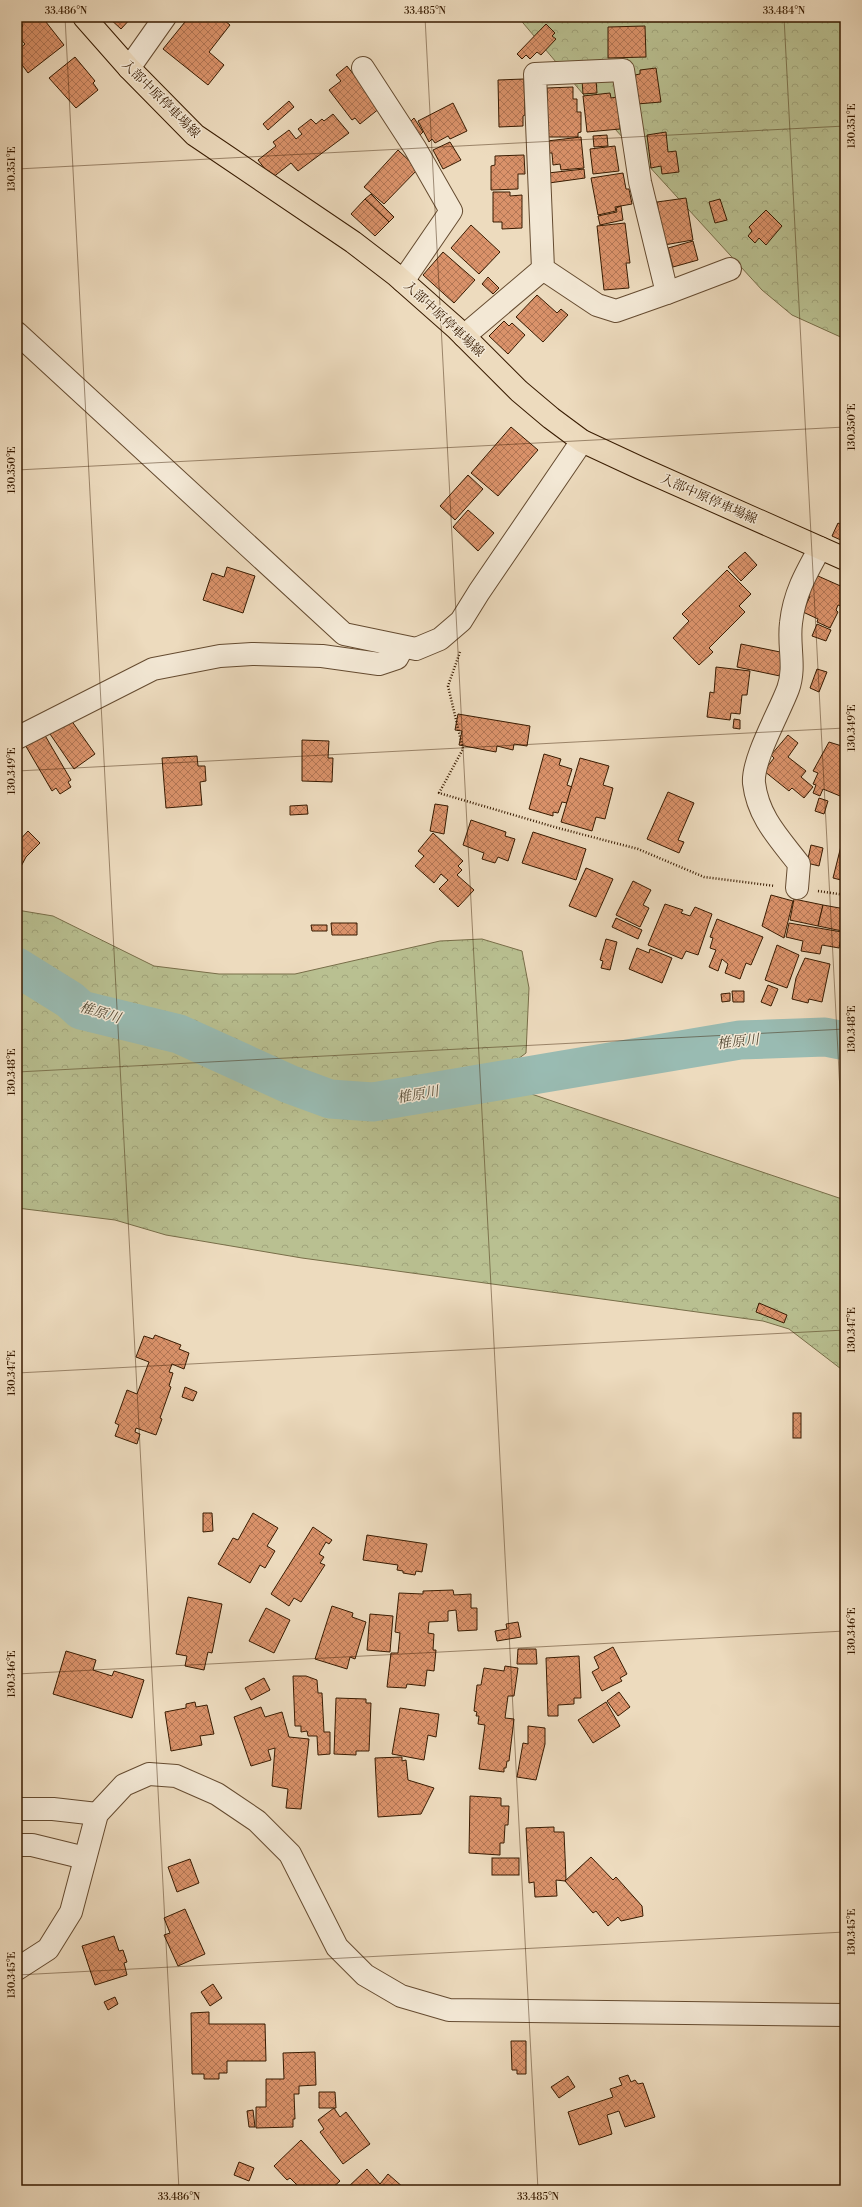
<svg xmlns="http://www.w3.org/2000/svg" width="862" height="2207" viewBox="0 0 862 2207" font-family="'Libre Bodoni','Noto Serif JP',serif">
  <defs>
    <pattern id="forest-crowns" width="20" height="18" patternUnits="userSpaceOnUse"><rect width="20" height="18" fill="#b9c091"/><path d="M2 6a3 3 0 1 1 6 0M12 15a3 3 0 1 1 6 0" fill="none" stroke="#a0a47b"/></pattern>
    <pattern id="building-cross-hatch" width="8" height="8" patternUnits="userSpaceOnUse"><rect width="8" height="8" fill="#da926a"/><path d="M0 0l8 8M0 8l8-8" fill="none" stroke="#b27655"/></pattern>
  </defs>
  <rect width="100%" height="100%" fill="#eddbbe"/>
  <filter id="stains"><feTurbulence type="fractalNoise" baseFrequency=".005" numOctaves="4"/><feColorMatrix values="0 0 0 0 .2 0 0 0 0 .09 0 0 0 0 .02 0 0 0 .5 -.17"/></filter>
  <radialGradient id="worn" r=".72"><stop offset=".6" stop-color="#630" stop-opacity="0"/><stop offset="1" stop-color="#630" stop-opacity=".3"/></radialGradient>
  <g fill="url(#forest-crowns)" stroke="#786e49">
    <polygon points="518,17 845,17 845,339 792,315 762,290 583,94"/>
    <polygon points="17,910 53,916 154,966 219,974 295,974 440,941 482,939 522,951 529,988 526,1053 490,1080 845,1200 845,1372 789,1329 763,1321 302,1258 166,1235 115,1220 17,1208"/>
  </g>
  <g fill="none" stroke-linecap="round" stroke-linejoin="round">
    <polyline stroke="#99bbb2" stroke-width="39" points="17,967 70,1000 81,1010 179,1034 289,1084 330,1099 373,1102 740,1040 825,1037 845,1041"/>
  </g>
  <g fill="url(#building-cross-hatch)" stroke="#381b01">
    <polygon points="17,17 42,17 64,45 28,73 17,58 17,51 25,44 17,35 17,31 23,26"/>
    <polygon points="108,17 132,17 121,29"/>
    <polygon points="189,17 220,17 230,25 209,52 224,65 208,85 163,49"/>
    <polygon points="546,24 555,33 552,36 556,39 541,55 537,52 530,59 526,55 522,59 517,54"/>
    <polygon points="645,26 646,57 608,58 608,27"/>
    <polygon points="75,57 95,81 93,83 98,90 76,108 49,78"/>
    <polygon points="347,66 380,108 360,124 355,118 352,120 329,90 341,81 336,75"/>
    <polygon points="656,68 661,102 637,104 635,75 640,74 640,70"/>
    <polygon points="524,79 525,115 523,116 523,126 499,127 498,80"/>
    <polygon points="596,79 597,93 583,94 582,80"/>
    <polygon points="573,87 573,99 577,99 577,112 581,112 581,132 578,133 578,137 548,137 547,88"/>
    <polygon points="610,93 611,98 617,97 620,129 587,132 583,96"/>
    <polygon points="289,101 294,107 268,130 263,124"/>
    <polygon points="453,103 467,131 450,139 448,136 435,143 432,139 429,142 418,121"/>
    <polygon points="333,114 349,133 298,171 291,163 272,178 258,160 276,146 273,142 289,130 296,139 302,134 298,129 311,119 316,124 322,119 324,121"/>
    <polygon points="414,118 423,132 415,140 404,128"/>
    <polygon points="666,132 668,152 676,151 679,172 662,174 661,166 651,168 647,135"/>
    <polygon points="607,135 608,146 594,147 593,136"/>
    <polygon points="581,137 584,168 561,170 560,164 553,165 552,153 548,153 547,141"/>
    <polygon points="450,142 461,160 443,169 433,150"/>
    <polygon points="615,146 619,171 593,174 590,149"/>
    <polygon points="398,150 418,169 384,204 364,187"/>
    <polygon points="524,155 525,174 518,174 518,189 491,190 491,166 495,165 495,156"/>
    <polygon points="584,169 585,178 549,183 548,173"/>
    <polygon points="623,173 626,189 629,189 632,204 615,207 616,211 598,215 591,178"/>
    <polygon points="493,192 510,192 510,196 522,195 522,228 502,229 502,222 493,222"/>
    <polygon points="371,194 394,217 389,222 365,199"/>
    <polygon points="686,198 693,240 664,245 657,202"/>
    <polygon points="365,199 389,222 375,236 351,214"/>
    <polygon points="720,199 727,220 715,223 709,202"/>
    <polygon points="621,206 623,220 600,225 598,216 617,212 616,208"/>
    <polygon points="766,210 782,226 766,245 759,238 755,243 748,236 752,231 749,227"/>
    <polygon points="625,223 630,263 626,263 629,288 604,290 597,226"/>
    <polygon points="471,225 500,252 479,274 451,248"/>
    <polygon points="693,241 698,260 673,267 668,248"/>
    <polygon points="443,252 475,280 454,303 423,275"/>
    <polygon points="488,277 499,288 493,294 482,284"/>
    <polygon points="537,295 557,313 561,309 568,315 543,342 516,317"/>
    <polygon points="504,321 509,326 512,323 525,335 508,354 489,336"/>
    <polygon points="511,427 538,450 498,496 471,473"/>
    <polygon points="468,475 483,489 455,520 440,506"/>
    <polygon points="468,510 494,533 478,551 453,527"/>
    <polygon points="838,523 845,527 845,542 832,536"/>
    <polygon points="745,552 757,565 741,581 728,567"/>
    <polygon points="227,567 255,576 243,613 203,600 212,573 224,577"/>
    <polygon points="727,570 751,594 739,606 745,612 709,648 713,652 699,665 673,638 689,621 682,614"/>
    <polygon points="809,572 845,588 845,596 841,606 838,605 836,610 838,612 830,628 817,622 818,619 803,612 810,596 801,592"/>
    <polygon points="817,624 831,630 826,641 812,636"/>
    <polygon points="741,644 785,653 780,676 737,667"/>
    <polygon points="716,667 750,671 747,695 742,695 740,714 731,713 730,720 707,717 710,692 714,693"/>
    <polygon points="817,669 827,672 819,692 810,688"/>
    <polygon points="458,714 530,726 527,746 514,744 513,750 497,746 496,752 459,745 462,731 455,730"/>
    <polygon points="734,719 740,720 740,729 733,728"/>
    <polygon points="71,720 95,754 74,769 50,734"/>
    <polygon points="43,732 71,780 68,782 71,787 60,794 56,788 52,791 24,743"/>
    <polygon points="788,735 798,743 788,757 806,771 801,777 813,787 804,798 792,788 789,791 764,771 774,758 771,755"/>
    <polygon points="302,740 329,741 328,758 333,758 332,782 302,781"/>
    <polygon points="829,742 845,747 845,798 823,789 820,796 813,793 816,785 813,784 818,773 813,771"/>
    <polygon points="544,754 561,759 559,765 572,769 567,785 572,787 567,803 562,802 558,813 553,812 553,816 529,809"/>
    <polygon points="197,756 198,766 205,766 206,781 200,782 202,805 166,808 162,758"/>
    <polygon points="580,758 609,766 603,785 613,788 605,819 596,817 592,831 561,822"/>
    <polygon points="668,792 694,803 678,840 684,842 679,853 647,839"/>
    <polygon points="819,798 828,801 824,814 815,811"/>
    <polygon points="435,804 448,806 444,834 430,831"/>
    <polygon points="307,805 308,814 290,815 290,806"/>
    <polygon points="471,820 506,832 505,836 515,839 508,861 498,857 495,863 482,859 484,853 463,845"/>
    <polygon points="28,831 40,843 26,857 17,874 17,843"/>
    <polygon points="533,832 586,849 576,880 522,863"/>
    <polygon points="433,833 463,861 458,866 462,870 457,875 474,890 458,907 439,889 448,880 441,874 434,883 415,866 424,856 418,851"/>
    <polygon points="811,845 823,848 819,866 807,863"/>
    <polygon points="841,846 845,847 845,881 833,878"/>
    <polygon points="586,868 613,879 596,917 569,906"/>
    <polygon points="633,881 651,890 643,905 649,908 640,927 616,915"/>
    <polygon points="771,895 793,901 784,938 762,926"/>
    <polygon points="794,899 823,905 818,926 790,920"/>
    <polygon points="665,904 683,910 681,913 690,916 695,907 712,914 698,955 686,951 682,959 648,945"/>
    <polygon points="823,905 845,909 842,931 818,926"/>
    <polygon points="616,918 642,930 638,939 612,927"/>
    <polygon points="717,919 763,937 751,965 746,963 740,979 725,973 728,964 722,959 718,971 709,967 716,950 710,948 713,938 710,937"/>
    <polygon points="331,923 357,923 357,935 332,935"/>
    <polygon points="789,923 842,932 839,948 822,945 820,954 801,951 803,941 786,937"/>
    <polygon points="311,925 327,925 327,931 312,931"/>
    <polygon points="606,939 617,942 610,970 601,968 603,961 600,960"/>
    <polygon points="777,945 799,955 787,988 765,980"/>
    <polygon points="637,948 649,953 650,949 672,958 662,983 629,969"/>
    <polygon points="805,958 830,964 822,1002 809,999 808,1003 792,999 796,978"/>
    <polygon points="768,985 778,989 771,1006 761,1002"/>
    <polygon points="732,991 744,991 744,1002 733,1002"/>
    <polygon points="730,993 730,1001 722,1002 721,994"/>
    <polygon points="759,1303 787,1315 784,1323 756,1312"/>
    <polygon points="155,1335 181,1345 179,1349 189,1353 184,1369 172,1364 169,1372 173,1373 169,1386 171,1387 160,1418 162,1419 156,1435 136,1428 135,1432 140,1434 137,1444 115,1436 119,1425 115,1423 127,1390 137,1394 149,1362 136,1357 144,1336 153,1339"/>
    <polygon points="185,1387 197,1392 193,1401 182,1397"/>
    <rect x="793" y="1413" width="8" height="25"/>
    <polygon points="203,1513 212,1513 213,1531 203,1532"/>
    <polygon points="253,1513 278,1528 267,1546 275,1551 265,1568 260,1565 250,1583 218,1564 233,1538 238,1540"/>
    <polygon points="313,1527 332,1540 329,1544 326,1542 319,1554 324,1557 320,1563 325,1565 301,1602 294,1598 289,1606 271,1594"/>
    <polygon points="367,1535 427,1544 422,1572 416,1571 415,1575 403,1573 403,1571 397,1570 398,1565 363,1560"/>
    <polygon points="453,1590 454,1595 471,1594 471,1608 477,1608 477,1630 458,1631 456,1610 448,1611 448,1621 429,1622 428,1633 434,1634 433,1650 436,1650 434,1671 427,1670 425,1686 407,1684 406,1688 387,1687 391,1653 398,1653 400,1633 395,1632 399,1593 423,1594 423,1591"/>
    <polygon points="188,1597 222,1604 212,1653 208,1652 204,1670 185,1666 187,1656 176,1654"/>
    <polygon points="332,1606 353,1613 352,1617 366,1622 355,1659 350,1657 347,1669 315,1659"/>
    <polygon points="266,1608 290,1620 274,1653 249,1641"/>
    <polygon points="370,1614 393,1616 390,1652 367,1650"/>
    <polygon points="518,1622 521,1637 497,1641 495,1631 507,1629 506,1624"/>
    <polygon points="613,1647 627,1674 620,1678 622,1681 602,1691 592,1672 599,1668 594,1657"/>
    <polygon points="518,1649 536,1649 537,1664 517,1664"/>
    <polygon points="66,1651 96,1660 93,1670 112,1676 114,1671 144,1680 132,1718 53,1694"/>
    <polygon points="579,1656 581,1698 574,1698 574,1704 558,1705 558,1716 548,1716 546,1658"/>
    <polygon points="505,1666 518,1668 514,1696 508,1696 505,1718 514,1719 509,1761 507,1761 506,1768 504,1768 504,1772 479,1769 485,1725 478,1724 479,1716 476,1716 477,1712 474,1711 477,1685 481,1685 484,1668 504,1671"/>
    <polygon points="293,1676 306,1676 317,1680 318,1693 322,1693 324,1732 330,1732 330,1754 318,1755 317,1736 308,1736 307,1731 301,1732 301,1726 295,1726"/>
    <polygon points="264,1678 270,1690 251,1700 245,1688"/>
    <polygon points="619,1692 630,1707 618,1716 607,1701"/>
    <polygon points="336,1698 366,1699 366,1703 371,1703 369,1751 356,1751 356,1755 334,1754"/>
    <polygon points="195,1702 196,1707 207,1705 214,1734 200,1736 202,1745 171,1751 165,1712 186,1708 186,1704"/>
    <polygon points="606,1702 620,1726 593,1743 578,1720"/>
    <polygon points="261,1707 265,1717 282,1712 289,1737 309,1739 301,1809 286,1808 288,1789 272,1786 275,1748 268,1750 271,1760 251,1766 234,1717"/>
    <polygon points="400,1708 439,1714 436,1737 428,1735 424,1760 392,1754"/>
    <polygon points="528,1726 545,1728 545,1744 536,1780 517,1777 523,1743 528,1744"/>
    <polygon points="402,1757 402,1761 406,1760 408,1780 434,1788 421,1814 378,1817 375,1758"/>
    <polygon points="470,1796 501,1798 501,1806 509,1806 508,1825 505,1825 504,1843 500,1843 500,1855 469,1853"/>
    <polygon points="554,1827 554,1832 564,1832 566,1879 565,1881 556,1880 557,1896 535,1897 534,1882 529,1883 526,1828"/>
    <polygon points="591,1857 613,1880 616,1877 642,1906 643,1916 621,1921 618,1917 608,1926 596,1911 593,1913 565,1881"/>
    <rect x="492" y="1858" width="27" height="17"/>
    <polygon points="190,1859 199,1883 177,1892 168,1867"/>
    <polygon points="185,1909 205,1954 178,1966 164,1935 170,1933 164,1918"/>
    <polygon points="114,1936 119,1951 123,1950 127,1962 124,1963 127,1975 95,1985 82,1946"/>
    <polygon points="213,1984 222,1998 210,2006 201,1992"/>
    <polygon points="115,1997 118,2004 108,2010 104,2002"/>
    <polygon points="209,2012 209,2024 265,2024 266,2061 227,2061 227,2073 219,2073 219,2079 204,2079 204,2074 192,2074 191,2013"/>
    <polygon points="511,2041 526,2041 526,2074 517,2074 517,2070 512,2070"/>
    <polygon points="315,2052 316,2085 299,2086 299,2094 294,2094 295,2119 293,2119 293,2127 256,2128 256,2107 266,2107 266,2079 284,2079 283,2053"/>
    <polygon points="628,2075 631,2082 635,2080 638,2084 643,2083 655,2117 625,2127 619,2111 607,2115 612,2134 579,2145 568,2112 613,2097 610,2089 622,2085 619,2078"/>
    <polygon points="568,2076 575,2087 559,2098 551,2087"/>
    <polygon points="319,2092 335,2092 336,2108 319,2108"/>
    <polygon points="334,2108 340,2117 346,2112 370,2144 343,2164 320,2132 324,2129 318,2120"/>
    <polygon points="253,2110 255,2127 249,2127 247,2111"/>
    <polygon points="301,2140 340,2181 330,2190 302,2190 290,2178 287,2180 274,2166"/>
    <polygon points="239,2162 254,2168 249,2181 234,2175"/>
    <polygon points="367,2169 380,2184 388,2174 404,2188 403,2190 345,2190"/>
  </g>
  <g fill="none" stroke-linecap="round" stroke-linejoin="round">
    <defs>
      <g id="minor">
        <polyline points="129,68 165,17"/>
        <polyline points="363,68 415,148 451,211 403,281"/>
        <polyline points="667,293 730,269"/>
        <polyline points="17,333 344,634 416,649 440,639 461,621 479,592 582,441"/>
        <polyline points="464,336 543,269 535,74 623,70 640,182 667,293 616,311 597,305 543,269"/>
        <polyline points="17,738 153,669 220,656 252,654 322,656 379,664 397,658 403,647"/>
        <path d="M797,888L799,864C779,838 758,817 754,783C752,760 779,713 788,689C796,667 788,646 791,623C794,594 806,573 820,548"/>
        <polyline points="17,1809 53,1809 97,1814"/>
        <polyline points="17,1845 32,1845 85,1858"/>
        <polyline points="17,1969 48,1949 71,1912 97,1814 124,1785 149,1774 176,1776 217,1794 257,1821 290,1854 337,1947 365,1975 401,1996 449,2010 845,2015"/>
      </g>
      <polyline id="major" points="84,17 129,68 195,135 353,242 396,275 456,328 519,391 551,418 582,441 640,468 845,559"/>
    </defs>
    <use href="#minor" stroke="#654b30" stroke-width="24"/>
    <use href="#major" stroke="#381b01" stroke-width="24"/>
    <g stroke="#381b01" stroke-width="2.5" stroke-dasharray="1 2" stroke-linecap="butt">
      <polyline points="460,652 448,686 463,749 439,793 558,828 638,849 704,877 775,886"/>
      <polyline points="818,891 845,895"/>
    </g>
    <use href="#minor" stroke="#f3e8d5" stroke-width="22"/>
    <use href="#major" stroke="#eddbbe" stroke-width="22"/>
  </g>
  <path fill="none" stroke="#381b01" stroke-width="1" stroke-opacity="0.45" d="M65,17L179,2190M425,17L538,2190M784,17L845,1187M17,169L845,126M17,470L845,427M17,771L845,728M17,1072L845,1029M17,1373L845,1330M17,1674L845,1631M17,1975L845,1932"/>
  <g text-anchor="middle" dominant-baseline="central" stroke-width="3" stroke-linejoin="round" paint-order="stroke">
    <g font-size="13" fill="#381b01" stroke="#f3e8d5">
      <text transform="translate(161 99) rotate(45)">入部中原停車場線</text>
      <text transform="translate(444 319) rotate(43)">入部中原停車場線</text>
      <text transform="translate(709 499) rotate(24)">入部中原停車場線</text>
    </g>
    <g font-size="14" font-style="italic" fill="#554b36" stroke="#f3e8d5">
      <text transform="translate(100 1013) rotate(17)">椎原川</text>
      <text transform="translate(738 1042) rotate(-6)">椎原川</text>
      <text transform="translate(418 1095) rotate(-10)">椎原川</text>
    </g>
  </g>
  <rect width="862" height="2207" fill="none" stroke="#eddbbe" stroke-width="44"/>
  <rect x="22" y="22" width="818" height="2163" fill="none" stroke="#381b01" stroke-width="1.5"/>
  <g font-size="10" text-anchor="middle" fill="#381b01">
    <text x="66" y="14">33.486°N</text>
    <text x="425" y="14">33.485°N</text>
    <text x="784" y="14">33.484°N</text>
    <text transform="translate(851 126) rotate(-90)" y="4">130.351°E</text>
    <text transform="translate(11 169) rotate(-90)" y="4">130.351°E</text>
    <text transform="translate(851 427) rotate(-90)" y="4">130.350°E</text>
    <text transform="translate(11 470) rotate(-90)" y="4">130.350°E</text>
    <text transform="translate(851 728) rotate(-90)" y="4">130.349°E</text>
    <text transform="translate(11 771) rotate(-90)" y="4">130.349°E</text>
    <text transform="translate(851 1029) rotate(-90)" y="4">130.348°E</text>
    <text transform="translate(11 1072) rotate(-90)" y="4">130.348°E</text>
    <text transform="translate(851 1330) rotate(-90)" y="4">130.347°E</text>
    <text transform="translate(11 1373) rotate(-90)" y="4">130.347°E</text>
    <text transform="translate(851 1631) rotate(-90)" y="4">130.346°E</text>
    <text transform="translate(11 1674) rotate(-90)" y="4">130.346°E</text>
    <text transform="translate(851 1932) rotate(-90)" y="4">130.345°E</text>
    <text transform="translate(11 1975) rotate(-90)" y="4">130.345°E</text>
    <text x="179" y="2200">33.486°N</text>
    <text x="538" y="2200">33.485°N</text>
  </g>
  <rect width="100%" height="100%" filter="url(#stains)"/>
  <rect width="100%" height="100%" fill="url(#worn)"/>
</svg>
